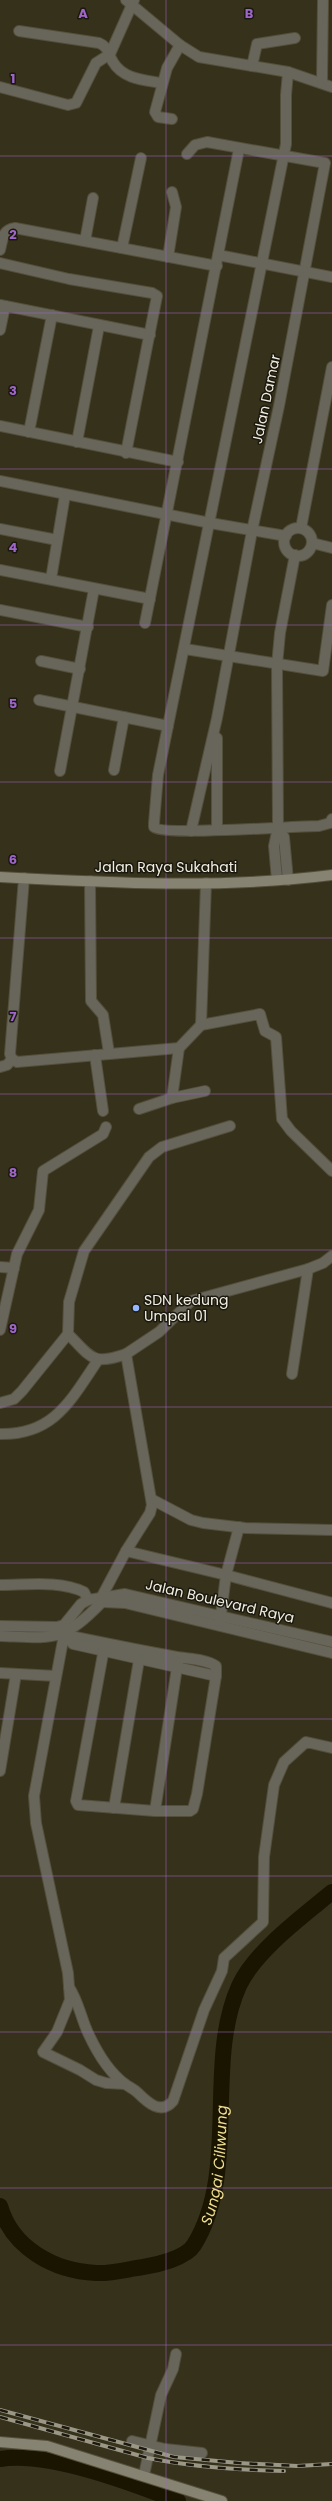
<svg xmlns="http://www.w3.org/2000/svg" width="332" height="2501" viewBox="0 0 332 2501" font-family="Poppins,sans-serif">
  <rect width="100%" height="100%" fill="#36311b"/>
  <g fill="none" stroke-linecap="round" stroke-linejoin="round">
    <g stroke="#1a1500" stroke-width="16">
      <path id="s1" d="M0,2206C12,2248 54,2271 96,2273C111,2274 128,2269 143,2267C157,2265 186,2258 194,2245C240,2171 204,2063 239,1986C255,1951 303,1916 332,1892"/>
      <path d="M0,2459C48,2451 132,2483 178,2501"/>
    </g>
    <defs>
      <g id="street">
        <polyline points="126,0 180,45 199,57 288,72 332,87"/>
        <path d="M19,31L99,43C109,47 108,54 113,62C123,79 144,80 161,83"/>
        <polyline points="252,66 257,44 295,38"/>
        <path d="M288,72L286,95V144L158,775L154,823V827C162,836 298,826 319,826L330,823L332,819"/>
        <polyline points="322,83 323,0"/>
        <polyline points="0,87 68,105 76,103 96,63 110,54 134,0"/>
        <polyline points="172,119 158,117 155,112 167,68 180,45"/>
        <polyline points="187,154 195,145 207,142 325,163 279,406 252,531 217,718 191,831"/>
        <polyline points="85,241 93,198"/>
        <polyline points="122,248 141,158"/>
        <path d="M0,250C3,239 2,230 15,228L217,266"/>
        <polyline points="218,255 332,277"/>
        <polyline points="168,257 176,207 172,192"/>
        <polyline points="0,263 69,279 152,293 157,296 126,453"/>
        <polyline points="0,305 150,335"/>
        <polyline points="0,330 5,306"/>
        <polyline points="0,426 178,462"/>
        <polyline points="29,432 52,315"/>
        <polyline points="77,442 99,326"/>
        <polyline points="0,481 210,523 286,536"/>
        <polyline points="301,528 332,367"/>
        <circle cx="298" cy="542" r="14"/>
        <polyline points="0,529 57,540"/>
        <polyline points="312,543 332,548"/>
        <polyline points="0,570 150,599"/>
        <polyline points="51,579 65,495"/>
        <polyline points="0,610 88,627"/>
        <polyline points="145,623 239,149"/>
        <polyline points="185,649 323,671 332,605"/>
        <polyline points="41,661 80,669"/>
        <polyline points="39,700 168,726"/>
        <polyline points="217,738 217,830"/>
        <polyline points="114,770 124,717"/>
        <polyline points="60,771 94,589"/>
        <polyline points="278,827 284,837 288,880"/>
        <polyline points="24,878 10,1054 12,1059 17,1062 179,1048 201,1025 260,1014 265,1031 276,1037 282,1119 291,1131 332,1171"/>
        <polyline points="277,880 274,846 278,827 277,665 280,633 295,555"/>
        <polyline points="90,881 91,1001 103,1015 109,1053"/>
        <polyline points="201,1025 206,883"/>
        <polyline points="179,1048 172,1098 205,1091"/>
        <polyline points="95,1055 103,1111"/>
        <polyline points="0,1067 7,1065 12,1059"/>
        <polyline points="139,1109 172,1098"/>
        <polyline points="0,1267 14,1268"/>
        <polyline points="0,1330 17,1254 39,1210 43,1171 103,1134 106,1127"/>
        <path d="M68,1334C91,1357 92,1366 126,1354"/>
        <polyline points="292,1374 308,1269"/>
        <polyline points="0,1403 14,1399 22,1391 68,1334 69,1302 84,1251 149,1157 162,1147 230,1126"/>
        <path d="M0,1434C54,1435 71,1400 98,1360"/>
        <polyline points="153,1500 191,1520 203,1523 245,1528 332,1530"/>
        <polyline points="126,1551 226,1575 332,1603"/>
        <path d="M0,1585C26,1585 60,1580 84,1592L88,1600"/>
        <polyline points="102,1602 101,1598 126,1551 150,1513 152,1505 126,1354 159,1332 191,1301 308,1269 323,1263 332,1256"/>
        <polyline points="102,1602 125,1603 332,1653"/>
        <polyline points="220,1622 226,1575 239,1527"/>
        <polyline points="0,1626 57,1627 64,1625 81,1604 88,1600 125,1594 332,1642"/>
        <polyline points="64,1635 34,1796 36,1823 68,1973 70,2000 57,2032 43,2052 80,2070 96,2080 106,2083 125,2084"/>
        <path d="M0,1636C54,1638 62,1643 102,1602"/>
        <polyline points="67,1637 73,1644 216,1676"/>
        <path d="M71,1640L75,1637C109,1644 143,1651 177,1657C189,1659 206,1659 216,1666V1676L197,1794L193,1809L190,1811H155L78,1805L76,1801L105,1643"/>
        <polyline points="0,1673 56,1676"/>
        <polyline points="0,1771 16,1674"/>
        <polyline points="114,1808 140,1654"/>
        <polyline points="155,1811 178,1661"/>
        <path d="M69,1987C79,2002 81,2019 89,2035C97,2052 110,2073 125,2084C129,2087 134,2089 138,2093C148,2103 161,2115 173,2101L204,2010L222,1971L224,1958L263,1922L264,1857L274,1785L284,1762L306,1742L332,1748"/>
        <polyline points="132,2441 165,2449 202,2453"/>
        <polyline points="144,2475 161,2395 173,2369 176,2354"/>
      </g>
      <g id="secondary">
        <path d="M0,877C111,883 222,889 332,875"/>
        <polyline points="0,2442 47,2446 222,2501"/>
      </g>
    </defs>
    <use href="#street" stroke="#544f3b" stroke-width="12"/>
    <use href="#secondary" stroke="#544f3b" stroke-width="12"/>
    <use href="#street" stroke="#68665b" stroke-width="10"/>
    <use href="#secondary" stroke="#878372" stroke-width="10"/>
    <defs>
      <g id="rail">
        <polyline points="0,2410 174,2457 239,2463 297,2466 332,2464"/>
        <path d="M0,2417L148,2458C193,2467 238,2470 284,2471"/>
      </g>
    </defs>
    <use href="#rail" stroke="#9b9786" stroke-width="4"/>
    <use href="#rail" stroke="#1b190f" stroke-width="2.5" stroke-dasharray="8" stroke-linecap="butt"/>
  </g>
  <path fill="none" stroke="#9e66c9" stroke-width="1" stroke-opacity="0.55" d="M166,0V2501M0,156H332M0,313H332M0,469H332M0,625H332M0,782H332M0,938H332M0,1094H332M0,1250H332M0,1407H332M0,1563H332M0,1719H332M0,1876H332M0,2032H332M0,2188H332M0,2345H332"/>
  <circle fill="#95b7fd" stroke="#1b190f" stroke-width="1.5" cx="136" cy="1308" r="4"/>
  <g text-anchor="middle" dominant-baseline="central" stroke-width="3" stroke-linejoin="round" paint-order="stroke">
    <g font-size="14" fill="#f1eee1" stroke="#1b190f">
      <text transform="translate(266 399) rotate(-78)">Jalan Damar</text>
      <text x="166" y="867">Jalan Raya Sukahati</text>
      <text transform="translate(220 1601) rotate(13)">Jalan Boulevard Raya</text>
    </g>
    <g font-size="14" fill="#f1eee1" stroke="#1b190f" text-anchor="start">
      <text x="144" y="1300">SDN kedung<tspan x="144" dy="16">Umpal 01</tspan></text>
    </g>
    <g font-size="15" font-style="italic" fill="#efde92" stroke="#1b190f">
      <text stroke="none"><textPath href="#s1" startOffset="313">Sungai Ciliwung</textPath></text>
    </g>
  </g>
  <g font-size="13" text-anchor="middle" font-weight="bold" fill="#9e66c9" stroke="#1b190f" stroke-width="3" stroke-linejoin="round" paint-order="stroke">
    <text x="83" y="18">A</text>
    <text x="249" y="18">B</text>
    <text x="13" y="83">1</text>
    <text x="13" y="239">2</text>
    <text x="13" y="395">3</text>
    <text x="13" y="552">4</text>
    <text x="13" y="708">5</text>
    <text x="13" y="864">6</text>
    <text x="13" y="1021">7</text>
    <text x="13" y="1177">8</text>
    <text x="13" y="1333">9</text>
  </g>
</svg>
